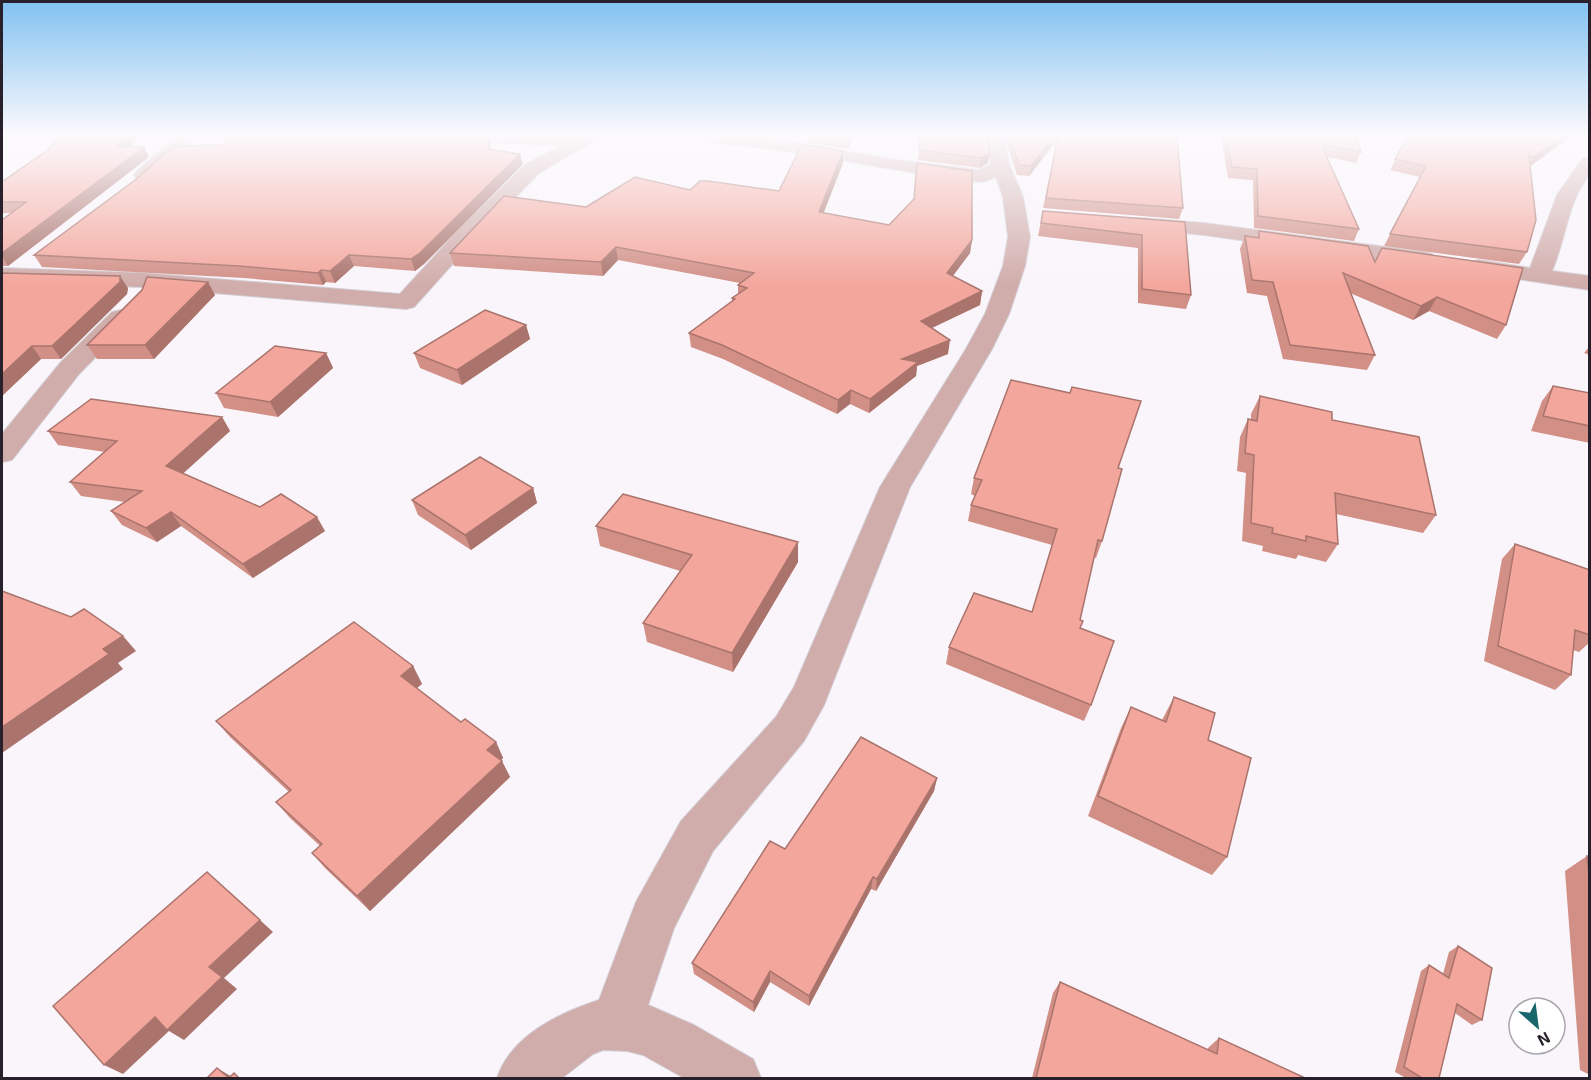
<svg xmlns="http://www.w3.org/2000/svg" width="1591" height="1080" viewBox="0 0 1591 1080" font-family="'Exo 2',sans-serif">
  <rect width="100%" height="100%" fill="#f9f5fb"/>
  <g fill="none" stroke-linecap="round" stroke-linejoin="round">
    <defs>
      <g id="minor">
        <polygon points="177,136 197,136 151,179 137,179 134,175 137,171"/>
        <polygon points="463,136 602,136 539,173 475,239 414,307 406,309 142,287 2,282 2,268 142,273 400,294 459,229 525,165 560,146 472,141"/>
        <path d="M700,136L760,137L897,160L980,170L991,164L985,136H1003L1010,166L1023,197L1030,237L1025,266L1009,314L992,349L910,487L824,705L804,741L713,851L674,928L648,1005L694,1025L753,1059L761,1078H684L643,1055L627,1051L603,1050L593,1054L562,1078H497C511,1036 559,1013 599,1000L636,902L681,821L776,717L794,687L880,487L966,349L985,314L1003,266L1008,237L1003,197L996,177L983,182C906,174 830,156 754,147C742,145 707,145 700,136Z"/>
        <path d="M1590,157C1590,180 1586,176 1577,195C1566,219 1563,246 1552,271L1590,276V290L1471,272L1468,267L1471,262L1479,260L1530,268L1557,195L1583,158Z"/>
        <polygon points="1139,218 1204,223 1424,252 1432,254 1435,259 1432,264 1424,266 1204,235 1132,228 1129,224 1132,220"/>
        <polygon points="121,310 130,312 133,317 130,322 79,374 12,460 2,462 2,434 61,362 112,312"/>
      </g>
    </defs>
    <use href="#minor" stroke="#d3cfd6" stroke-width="2"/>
    <use href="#minor" fill="#d0acaa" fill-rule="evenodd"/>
  </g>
  <g fill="#d18f86">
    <polygon points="61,136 138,136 139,137 131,147 149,157 8,266 2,266 2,220 11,213 2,213 2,182 46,151"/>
    <polygon points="809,136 853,136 848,149 808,143"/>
    <polygon points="902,136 987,136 988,163 980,168 918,160 920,138 901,137"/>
    <polygon points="1004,136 1177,136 1183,208 1179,219 1043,208 1057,140 1029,176 1017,175"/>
    <polygon points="1221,136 1356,136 1361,152 1356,163 1327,157 1359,229 1354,241 1254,228 1253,180 1228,178"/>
    <polygon points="1408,136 1571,136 1530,167 1527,252 1519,264 1384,246 1420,177 1390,170"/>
    <polygon points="491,144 491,149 523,164 424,264 415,271 354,266 335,283 326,282 323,285 244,278 42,267 34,255"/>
    <polygon points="843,151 843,163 823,213 972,240 970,253 953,276 982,291 980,305 932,328 948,354 917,366 916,376 869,413 850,404 837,414 723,359 691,347 689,333 732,302 732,298 738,294 738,285 740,283 618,260 603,276 454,266 450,253 586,207 690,190 779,191"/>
    <polygon points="1043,211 1185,222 1191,295 1186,309 1138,303 1138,248 1038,236"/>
    <polygon points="1259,231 1375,262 1506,325 1497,339 1429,311 1413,320 1350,293 1375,355 1367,370 1283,359 1267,296 1247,293 1240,249 1245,236 1257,238"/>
    <polygon points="2,273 128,288 127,294 61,359 41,359 2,396"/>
    <polygon points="142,290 215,295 154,359 97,359 87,345"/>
    <polygon points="526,325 530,339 462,385 420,368 414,353"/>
    <polygon points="1590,346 1590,355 1584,353"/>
    <polygon points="326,353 333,368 278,417 224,408 216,393"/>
    <polygon points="1553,386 1590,393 1590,443 1531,431 1542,401"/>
    <polygon points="1260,396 1332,420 1436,515 1423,533 1336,514 1338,544 1326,562 1298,555 1296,559 1262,551 1263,546 1242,541 1246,473 1237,471 1240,437 1248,419 1251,420 1251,414"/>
    <polygon points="222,417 230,431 183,473 260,507 325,531 253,578 181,526 157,542 122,525 111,511 125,502 81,496 70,482 105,452 58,445 48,431"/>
    <polygon points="1118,468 1102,541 1096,558 1094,557 1080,620 1091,705 1084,721 946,664 949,647 1032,612 1052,545 968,521 971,505 975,496 971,494 974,478"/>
    <polygon points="533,488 537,503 471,550 418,515 412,500"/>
    <polygon points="596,526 798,562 733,672 647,642 643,623 680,571 600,546"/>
    <polygon points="1515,544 1590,570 1590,642 1579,652 1573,650 1571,675 1555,690 1484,661 1502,559"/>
    <polygon points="413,666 422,684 416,688 461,722 496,742 503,758 501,760 510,777 370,911 325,868 312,853 320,846 290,818 276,802 289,792 230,737 216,721"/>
    <polygon points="1174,697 1208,740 1227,857 1212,875 1088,816 1121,728 1131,707 1162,720"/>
    <polygon points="937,778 934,791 876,891 871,889 809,1006 770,982 754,1012 694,974 692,963 785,849"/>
    <polygon points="1587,856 1590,857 1590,1075 1580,1070 1565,871"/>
    <polygon points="1458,946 1482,1020 1472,1025 1455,1013 1439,1078 1406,1078 1395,1072 1421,971 1429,965 1443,974 1449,952"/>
    <polygon points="1060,982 1207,1050 1208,1048 1219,1038 1305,1078 1032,1078 1053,993"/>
  </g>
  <g fill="#aa746d">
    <polygon points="126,136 138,136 139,137 122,158 117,147"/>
    <polygon points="489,136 491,144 490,159 488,149"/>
    <polygon points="850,136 853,136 848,149 848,140"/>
    <polygon points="1054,136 1058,136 1057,140 1029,176 1031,166"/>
    <polygon points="1563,136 1571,136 1527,168 1534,157"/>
    <polygon points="144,147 149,157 8,266 2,256 2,253"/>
    <polygon points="843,151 843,163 819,225 819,212"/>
    <polygon points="990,153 988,163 980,168 981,158"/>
    <polygon points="520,154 523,164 424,264 415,271 411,259"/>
    <polygon points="972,240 970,253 945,286 947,273"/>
    <polygon points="616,247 618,260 603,276 601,262"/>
    <polygon points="349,255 354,266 335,283 330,271"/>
    <polygon points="321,270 326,282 323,285 318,273"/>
    <polygon points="120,276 128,288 127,294 61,359 52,346"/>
    <polygon points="208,282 215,295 154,359 145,345"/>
    <polygon points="982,291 980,305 919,334 921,321"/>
    <polygon points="1437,297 1429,311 1413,320 1421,306"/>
    <polygon points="526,325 530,339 462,385 457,370"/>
    <polygon points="950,340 948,354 917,366 916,376 869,413 870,399 902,359"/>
    <polygon points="32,346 41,359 2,396 2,374"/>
    <polygon points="326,353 333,368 278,417 270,402"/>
    <polygon points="851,390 850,404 837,414 838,400"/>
    <polygon points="222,417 230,431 176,480 166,466"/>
    <polygon points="533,488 537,503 471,550 465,535"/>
    <polygon points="171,512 181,526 157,542 146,528"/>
    <polygon points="317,517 325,531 253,578 243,564"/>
    <polygon points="798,542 798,562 733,672 732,653"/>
    <polygon points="123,636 136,651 118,663 123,669 2,753 2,727 103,649"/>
    <polygon points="413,666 422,684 410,694 401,676"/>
    <polygon points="496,742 503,758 495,767 487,750"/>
    <polygon points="502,761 510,777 370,911 357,896"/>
    <polygon points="937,778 934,791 876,891 877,879"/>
    <polygon points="873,877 871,889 809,1006 809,996"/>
    <polygon points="260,920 273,932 224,978 237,989 184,1040 169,1031 123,1074 104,1065"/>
    <polygon points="770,971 770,982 754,1012 753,1002"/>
    <polygon points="217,1068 234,1078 229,1078"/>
  </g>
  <g fill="#f3a69c" stroke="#aa746d" stroke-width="1.5">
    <polygon points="61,136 126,136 117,147 144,147 2,253 2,220 26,202 2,202 2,182 46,151"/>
    <polygon points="225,136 489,136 488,149 520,154 420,253 411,259 349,255 330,271 321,270 318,273 239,266 34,255 135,180 173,146 226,145"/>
    <polygon points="825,136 850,136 848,140"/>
    <polygon points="920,136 987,136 990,153 981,158 919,150"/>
    <polygon points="1009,136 1054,136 1031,166 1019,165"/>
    <polygon points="1058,136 1177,136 1183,208 1046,198"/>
    <polygon points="1226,136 1356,136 1361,152 1321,144 1359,229 1258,216 1257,169 1232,167"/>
    <polygon points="1408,136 1563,136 1534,157 1529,156 1536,220 1527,252 1390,234 1426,166 1395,159"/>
    <polygon points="802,144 843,151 819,212 889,225 914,199 917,163 972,171 972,240 947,273 982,291 921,321 950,340 902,359 918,362 870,399 851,390 838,400 722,345 689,333 735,299 732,298 747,288 738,285 754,273 616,247 601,262 450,253 504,196 586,207 635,177 690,190 700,181 708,181 779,191"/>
    <polygon points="1043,211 1185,222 1191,295 1142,289 1142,235 1041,223"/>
    <polygon points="1259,231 1368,246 1375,262 1382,248 1523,268 1506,325 1437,297 1421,306 1343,273 1375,355 1290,345 1273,282 1252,280 1245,236 1259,238"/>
    <polygon points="2,273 120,276 120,282 52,346 32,346 2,374"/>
    <polygon points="147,277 208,282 145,345 87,345 142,290"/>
    <polygon points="485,310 526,325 457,370 414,353"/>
    <polygon points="275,346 326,353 270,402 216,393"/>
    <polygon points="1011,380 1070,393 1072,387 1141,401 1118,468 1122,469 1102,541 1098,540 1080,620 1083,621 1080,628 1114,641 1091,705 949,647 974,593 1032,612 1057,529 971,505 982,480 974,478"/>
    <polygon points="1553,386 1590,393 1590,426 1543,416"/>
    <polygon points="1260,396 1332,412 1332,420 1419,437 1436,515 1335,493 1338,544 1306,536 1306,541 1272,533 1273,528 1251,523 1254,455 1245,453 1248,419 1257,421"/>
    <polygon points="91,399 222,417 166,466 260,507 281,494 317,517 243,564 171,512 146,528 111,511 142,491 70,482 117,441 48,431"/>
    <polygon points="480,457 533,488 465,535 412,500"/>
    <polygon points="623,494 798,542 732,653 643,623 692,555 596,526"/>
    <polygon points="1515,544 1590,570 1590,635 1575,630 1571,675 1498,646"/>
    <polygon points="2,591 71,617 84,609 123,636 103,649 109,654 2,727"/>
    <polygon points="354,622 413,666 401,676 461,722 465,719 496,742 487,750 502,761 357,896 312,853 322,844 276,802 291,790 216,721"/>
    <polygon points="1174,697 1215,713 1208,740 1251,758 1227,857 1098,796 1131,707 1166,722"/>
    <polygon points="861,737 937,778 877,879 873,877 809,996 770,971 753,1002 692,963 770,841 785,849"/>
    <polygon points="1587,856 1590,857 1590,885"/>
    <polygon points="207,872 260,920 209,967 222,977 167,1030 155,1017 104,1065 53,1006"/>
    <polygon points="1458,946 1492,968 1482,1020 1457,1004 1439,1078 1422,1078 1404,1067 1429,965 1449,978"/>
    <polygon points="1060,982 1217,1054 1219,1038 1305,1078 1036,1078"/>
    <polygon points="217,1068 229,1078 234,1073 239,1078 207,1078"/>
  </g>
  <linearGradient id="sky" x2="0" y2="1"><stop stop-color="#81c1f0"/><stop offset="0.47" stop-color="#fcfafd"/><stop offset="1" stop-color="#fcfafd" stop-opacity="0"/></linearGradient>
  <rect width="1591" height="287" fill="url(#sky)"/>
  <rect width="1591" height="1080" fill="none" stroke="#28212c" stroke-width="6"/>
  <g transform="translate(1537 1026) rotate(152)"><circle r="28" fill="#ffffff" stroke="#a9a6ab" stroke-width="1.5"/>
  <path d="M0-4.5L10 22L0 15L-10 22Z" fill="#18666c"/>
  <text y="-9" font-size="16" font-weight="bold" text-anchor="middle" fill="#28212c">N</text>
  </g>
</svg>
